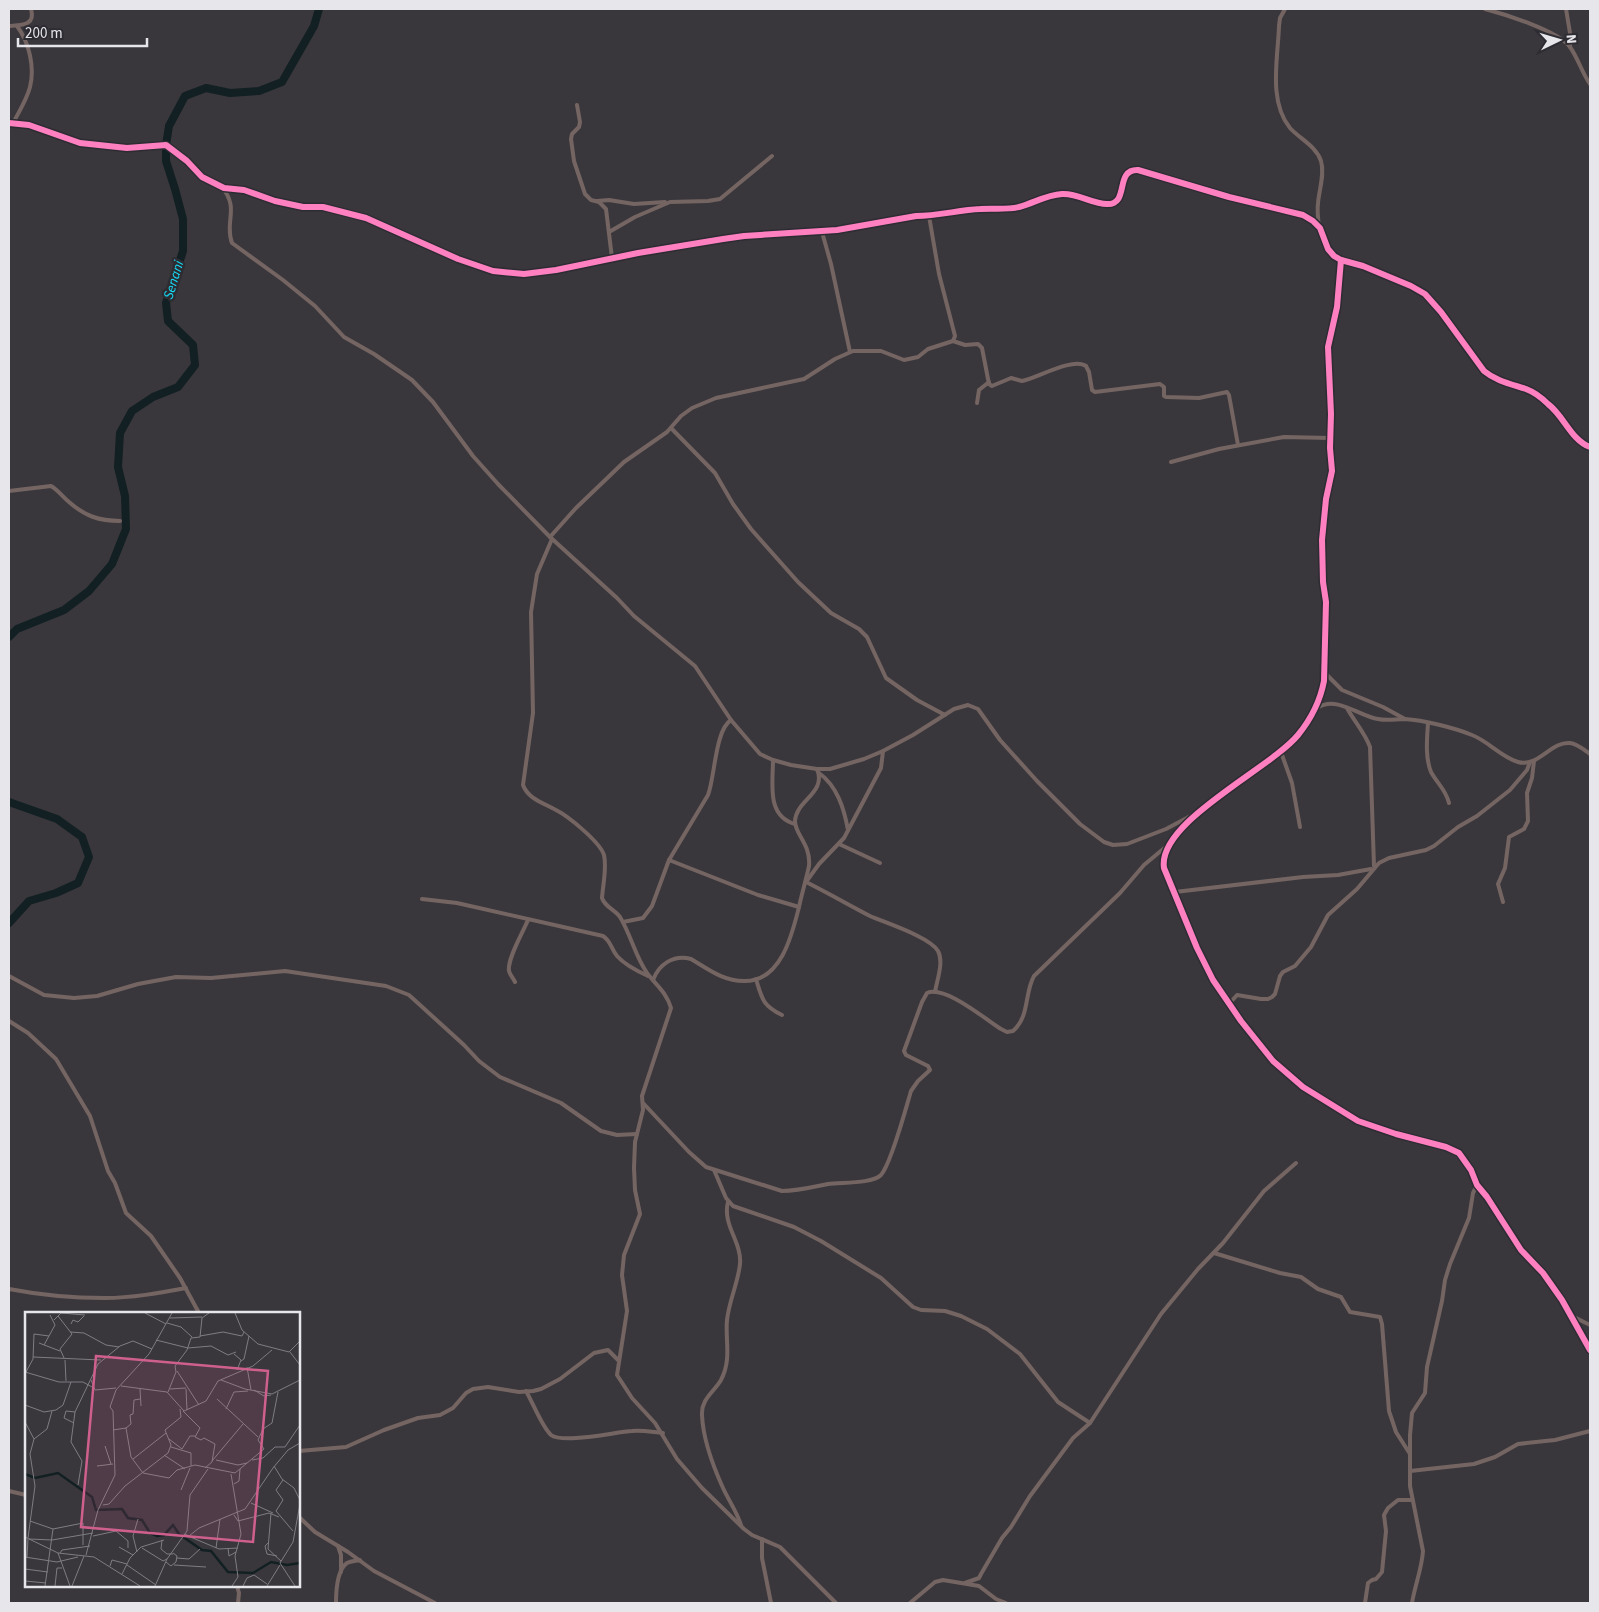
<svg xmlns="http://www.w3.org/2000/svg" width="1599" height="1612" viewBox="0 0 1599 1612" font-family="'Source Sans 3',sans-serif">
  <rect width="100%" height="100%" fill="#39373c"/>
  <g fill="none" stroke-linecap="round" stroke-linejoin="round">
    <g stroke="#122023" stroke-width="8">
      <polyline points="9,637 17,629 64,610 89,591 112,564 126,529 125,496 118,467 120,433 132,411 153,397 178,387 195,365 193,345 168,321 166,303 183,251 183,219 175,189 166,161 166,145 169,126 185,96 206,88 230,93 259,91 282,82 314,26 319,9"/>
      <polyline points="9,802 57,819 82,837 89,857 78,883 56,893 29,901 9,923"/>
    </g>
    <g stroke="#756562" stroke-width="4">
      <path d="M1285,9L1280,18L1279,26C1278,58 1268,101 1290,128C1300,139 1316,146 1321,161C1325,174 1319,190 1318,203C1317,211 1318,219 1319,227"/>
      <path d="M1485,9C1504,14 1559,31 1570,47C1578,58 1582,73 1590,84"/>
      <polyline points="1566,9 1570,33 1570,47"/>
      <path d="M9,26C21,25 36,26 31,9"/>
      <polyline points="577,105 580,122 579,127 572,134 571,139 574,161 585,194 591,200 599,202 606,209 612,258"/>
      <path d="M9,123L29,125L80,143L127,148L166,145L187,161L202,177L224,188L244,190L275,201L303,207H323L366,218L458,259L493,271L524,274L556,270L638,253L723,239L744,236L837,230L916,216C938,216 959,210 980,209C993,208 1006,210 1019,207C1034,203 1046,195 1062,194C1078,193 1092,204 1107,204C1130,205 1114,169 1138,170L1229,197L1303,215L1313,221L1320,228L1328,249L1334,256L1341,260L1363,266L1411,286L1425,294L1441,312L1484,371C1496,381 1511,384 1526,389C1534,392 1542,398 1548,404C1564,416 1571,440 1590,447"/>
      <path d="M13,123C19,112 27,99 30,87C35,67 29,42 17,26"/>
      <path d="M222,187C240,209 224,222 232,243L283,280L315,306L344,337L374,354L412,380L433,402L473,456L498,484L550,537L617,598L634,616L695,666L731,720L760,754L773,760L791,765L817,769H830L864,759L883,751L913,735L954,709L968,705L978,709L1000,740L1037,781L1080,824L1104,842L1113,845L1127,844L1166,829L1198,812"/>
      <polyline points="597,201 609,200 634,204 665,202"/>
      <polyline points="609,232 635,217 670,202 708,201 720,199 772,156"/>
      <polyline points="822,232 831,264 850,352"/>
      <path d="M1341,260L1337,307L1328,347L1331,414L1330,448L1332,471L1326,499L1322,540L1323,582L1326,602L1324,681C1320,702 1311,719 1298,735C1270,769 1157,822 1164,868L1197,948L1213,980L1241,1021L1273,1061L1303,1087L1358,1121L1396,1134L1446,1147L1459,1153L1471,1170L1477,1185L1487,1197L1521,1250L1543,1273L1562,1300L1590,1350"/>
      <path d="M953,341L965,345L978,344L982,348L989,384L992,386L1011,378L1022,381C1037,378 1073,357 1086,366L1089,372L1092,390L1095,392L1160,384L1164,387V396L1166,397L1199,398L1227,392L1229,395L1238,445"/>
      <polyline points="977,403 979,390 989,382"/>
      <polyline points="671,428 715,473 733,504 751,529 798,582 831,613 859,629 867,637 886,678 917,700 945,715"/>
      <polyline points="1171,462 1219,449 1284,437 1330,438"/>
      <path d="M9,491L51,486C58,490 63,497 69,502C85,516 99,521 120,521"/>
      <polyline points="550,537 576,508 624,462 667,432 681,416 692,408 716,398 804,379 835,359 853,351 881,351 904,360 918,357 928,349 953,341 955,336 939,274 929,216"/>
      <path d="M552,539L537,574L531,612L533,713L523,785C528,799 544,803 556,810C568,816 600,842 604,855C607,868 603,884 602,898C605,907 614,909 620,917C631,935 635,956 647,973C656,985 667,993 671,1008L642,1096L643,1110L635,1142L634,1168L635,1190L640,1214L624,1255L622,1275L627,1311L617,1375L632,1398L655,1423L677,1459L702,1488L744,1529L752,1535L780,1547L836,1603"/>
      <polyline points="1324,672 1342,690 1383,707 1405,719"/>
      <path d="M1317,708C1337,695 1358,716 1378,719C1387,721 1396,719 1405,719C1423,720 1455,728 1472,735C1488,741 1501,757 1518,762C1538,768 1551,741 1570,743C1578,744 1584,750 1590,754"/>
      <path d="M1347,708C1354,721 1365,733 1370,747L1374,866"/>
      <path d="M1428,723C1427,739 1425,757 1431,772C1437,783 1446,790 1449,803"/>
      <path d="M883,751L881,768L844,838L819,864L806,882C828,893 849,905 870,916C886,923 930,937 938,951C944,962 937,980 935,992"/>
      <polyline points="1281,752 1292,783 1300,827"/>
      <path d="M773,760C773,783 766,816 795,824"/>
      <path d="M819,773C837,786 844,808 848,830"/>
      <polyline points="839,844 880,863"/>
      <polyline points="669,860 758,895 799,907"/>
      <polyline points="1175,892 1303,877 1338,875 1371,869"/>
      <path d="M422,899L457,903L603,936C611,941 611,949 617,956C625,965 637,971 648,976"/>
      <polyline points="1503,902 1498,884 1505,868 1509,837 1524,829 1528,821 1527,793 1532,778 1534,761"/>
      <path d="M623,922L643,918L652,906L669,860L708,795C715,777 715,730 731,720"/>
      <polyline points="9,976 44,995 74,998 97,996 138,984 176,977 211,978 285,971 386,986 409,995 464,1045 479,1061 500,1077 561,1103 601,1131 617,1135 637,1134"/>
      <path d="M756,979C762,999 763,1006 782,1015"/>
      <path d="M653,980C659,964 674,954 691,959C708,969 723,981 744,981C781,982 792,935 799,907C802,893 806,880 809,866C811,844 795,835 795,821C796,800 827,793 817,769"/>
      <path d="M515,982C513,978 510,975 509,971C507,959 523,932 528,920"/>
      <polyline points="1229,1004 1237,995 1261,999 1268,999 1272,997 1275,994 1280,976 1283,972 1295,966 1311,947 1328,915 1357,889 1379,863 1389,858 1426,850 1434,846 1458,827 1477,816 1510,790 1527,770 1530,762"/>
      <polyline points="9,1021 28,1033 56,1059 90,1116 108,1171 115,1183 126,1213 151,1236 180,1278 199,1313"/>
      <path d="M643,1103L689,1152L706,1167L782,1191C798,1191 813,1187 828,1184C841,1182 872,1184 881,1175C891,1164 906,1108 911,1091L918,1081L930,1070L928,1066L906,1055L904,1051L922,1002L927,993C945,985 985,1019 1001,1029L1007,1032L1013,1031C1030,1016 1024,994 1034,976L1120,893L1144,865L1168,845"/>
      <polyline points="714,1170 726,1198 733,1206 794,1227 821,1241 881,1278 913,1307 921,1310 945,1311 961,1316 987,1329 1020,1354 1058,1402 1090,1423"/>
      <path d="M728,1202C722,1225 742,1242 740,1264C738,1283 729,1301 727,1320C725,1340 732,1359 721,1380C714,1392 701,1399 702,1415C703,1440 713,1466 723,1488C729,1501 737,1512 741,1525"/>
      <polyline points="1214,1253 1280,1273 1301,1277 1318,1289 1341,1297 1350,1312 1380,1317 1382,1324 1389,1411 1396,1432 1410,1454"/>
      <path d="M9,1289C40,1295 73,1298 105,1298C132,1298 159,1293 186,1288"/>
      <polyline points="1572,1316 1590,1325"/>
      <path d="M526,1391C533,1403 542,1427 551,1435C563,1444 615,1432 632,1431C642,1430 652,1432 663,1433"/>
      <polyline points="299,1451 346,1447 384,1430 418,1418 440,1415 453,1408 466,1393 473,1389 488,1387 519,1392 533,1391 541,1389 560,1379 594,1353 608,1350 618,1360"/>
      <polyline points="1410,1471 1474,1464 1495,1457 1518,1444 1555,1440 1590,1431"/>
      <polyline points="9,1491 26,1495"/>
      <polyline points="299,1517 315,1532 348,1552 374,1571 435,1603"/>
      <polyline points="762,1539 762,1558 771,1603"/>
      <polyline points="338,1546 341,1555 341,1572"/>
      <polyline points="965,1583 979,1578 981,1574 1002,1538 1011,1527 1030,1496 1073,1438 1090,1423 1161,1314 1198,1269 1223,1243 1264,1191 1296,1163"/>
      <polyline points="237,1586 239,1593 238,1603"/>
      <path d="M336,1603C336,1592 337,1570 347,1563C351,1561 356,1561 360,1560"/>
      <polyline points="910,1603 935,1582 943,1580 979,1586 996,1599 1006,1603"/>
      <polyline points="1365,1603 1368,1583 1372,1580 1376,1579 1382,1572 1386,1531 1384,1515 1388,1508 1398,1500 1412,1500"/>
      <path d="M1412,1603C1415,1585 1422,1568 1423,1551L1410,1486V1435L1412,1413L1425,1393L1427,1367L1442,1301L1445,1280L1450,1264L1469,1218L1473,1193L1477,1185"/>
    </g>
    <defs>
      <g id="cycleway">
        <path d="M9,123L29,125L80,143L127,148L166,145L187,161L202,177L224,188L244,190L275,201L303,207H323L366,218L458,259L493,271L524,274L556,270L638,253L723,239L744,236L837,230L916,216C938,216 959,210 980,209C993,208 1006,210 1019,207C1034,203 1046,195 1062,194C1078,193 1092,204 1107,204C1130,205 1114,169 1138,170L1229,197L1303,215L1313,221L1320,228L1328,249L1334,256L1341,260L1363,266L1411,286L1425,294L1441,312L1484,371C1496,381 1511,384 1526,389C1534,392 1542,398 1548,404C1564,416 1571,440 1590,447"/>
        <path d="M1341,260L1337,307L1328,347L1331,414L1330,448L1332,471L1326,499L1322,540L1323,582L1326,602L1324,681C1320,702 1311,719 1298,735C1270,769 1157,822 1164,868L1197,948L1213,980L1241,1021L1273,1061L1303,1087L1358,1121L1396,1134L1446,1147L1459,1153L1471,1170L1477,1185L1487,1197L1521,1250L1543,1273L1562,1300L1590,1350"/>
      </g>
    </defs>
    <use href="#cycleway" stroke="#2e2c33" stroke-width="9"/>
    <use href="#cycleway" stroke="#ff80c0" stroke-width="6"/>
  </g>
  <g text-anchor="middle" dominant-baseline="central" stroke-width="5" stroke-linejoin="round" paint-order="stroke">
    <g font-size="14" font-style="italic" fill="#13ddf7" stroke="#2e2c33">
      <text transform="translate(174 280) rotate(-73)">Senani</text>
    </g>
  </g>
  <g transform="translate(25 1312)">
    <rect width="275" height="275" fill="#39373c"/>
    <path fill="none" stroke="#122023" stroke-width="2.5" d="M0,162L10,166L33,161L67,185L71,198L97,197L103,206L117,208L125,221L132,224L139,223L148,213L154,222L177,238L186,239L203,260L228,261L246,250L262,253L275,251"/>
    <path fill="none" stroke="#7f7d82" stroke-width="1" d="M120,1L141,12M210,1L217,18L233,32L264,40L275,29M33,4L47,22L35,37L39,46M145,6L177,5M29,8L36,1L60,3M142,11L156,15L167,25M46,12L48,8L53,10L59,4M45,20L59,21L81,33L94,35M175,24L198,20L217,24L219,20M131,28L163,36M14,31L35,39M19,33L30,13L25,3M163,36L186,34L203,43L211,40M265,40L275,53M209,42L216,48L212,58M8,45L76,48M40,48L41,69M216,49L219,47L224,24M222,55L226,78M152,59L174,93M0,60L34,70H58L67,75M1,60L8,47L9,22L24,24M66,68L70,78L91,76M196,68L220,77L247,82L275,68M96,74L142,80L159,99L181,89L193,69L228,54L247,38M115,77L116,94M145,77L161,76M161,77L162,98M229,78L239,84L246,83M143,80L151,60L150,54L162,38L166,26L175,25L177,6L184,1M192,87L233,125M0,93L19,100L31,98L38,93L46,70M201,97L209,80L223,79M158,99L175,116L170,125L176,128L179,126L190,132L187,150L180,156M0,110L9,127M49,111L39,106L41,99L50,100M101,116L106,112L105,103L108,102L109,88L115,87M88,118L101,116L106,145L118,161M144,127L157,137L165,124H170M80,134L86,152M146,135L166,141V154M139,143L160,157M108,147L141,121M191,148L213,153L222,151M227,148L238,146L250,135H260L275,113M187,149L218,112M72,154L88,152M249,154L257,167L269,176L275,188M118,161L144,166L152,158L170,153L210,161L239,137L233,128L238,117L247,111L253,80M206,162L216,222L210,244L213,265L207,274M258,168L251,178L258,188L251,199L268,219M209,172L214,169L215,157M53,173L57,149L46,130L50,100L73,52L95,34L108,29L127,37M156,178L165,156M226,191L248,201M78,193L84,192L100,174L143,141L146,133L140,118L156,105L155,97M246,201L243,237L256,249M209,203L213,209L244,201L254,205M5,209L28,217L58,211V233M160,222L164,224L174,216L220,197L248,156L263,138L275,131M68,224L91,219L103,229V236M163,224L194,237L213,236M0,225L33,241L69,245L115,274M3,226L10,174L5,142L9,127L22,117L27,99M4,227L27,228M27,228L68,221M137,228L136,237L142,242H148M244,230L240,234L242,242L252,244M94,235L108,243M117,236L138,249L142,247M191,236L195,207M203,236L204,244L211,240M112,240L108,224L113,207M33,241L45,274M35,241L37,238L65,234M61,243L73,198L90,163L88,99L85,95L91,78L124,42L147,1M0,245L32,250L53,245M2,245L3,227M152,246L164,247L175,237M141,250L146,254L151,250L152,244L148,241M102,253L131,273M149,253L181,255M85,254L87,248L102,252M0,257L23,260M97,262L105,246L116,235L139,228M0,269L21,271M20,274L28,217M30,274L32,256H37M47,274L59,244M130,274L142,247L162,219L165,183L183,157M218,274L222,266L229,263L242,272M242,274L255,253M270,274L255,251L268,230L275,192"/>
    <path fill="#cf608d" fill-opacity="0.15" stroke="#cf608d" stroke-width="2.5" d="M71,44L243,59L228,230L56,215Z"/>
    <rect width="275" height="275" fill="none" stroke="#e7e6ea" stroke-width="2.5"/>
  </g>
  <rect width="1599" height="1612" fill="none" stroke="#e7e6ea" stroke-width="20"/>
  <g transform="translate(1559 40) rotate(85)" stroke="#2e2c33" stroke-width="4" paint-order="stroke">
  <path d="M0-4L9 19L0 12L-9 19Z" fill="#e7e6ea"/>
  <text y="-8" font-size="14" font-weight="bold" text-anchor="middle" fill="#e7e6ea">N</text>
  </g>
  <path d="M18 38v8h129v-8" fill="none" stroke="#e7e6ea" stroke-width="2.5"/>
  <text x="25" y="38" font-size="15" fill="#e7e6ea" stroke="#2e2c33" stroke-width="4" paint-order="stroke">200 m</text>
</svg>
